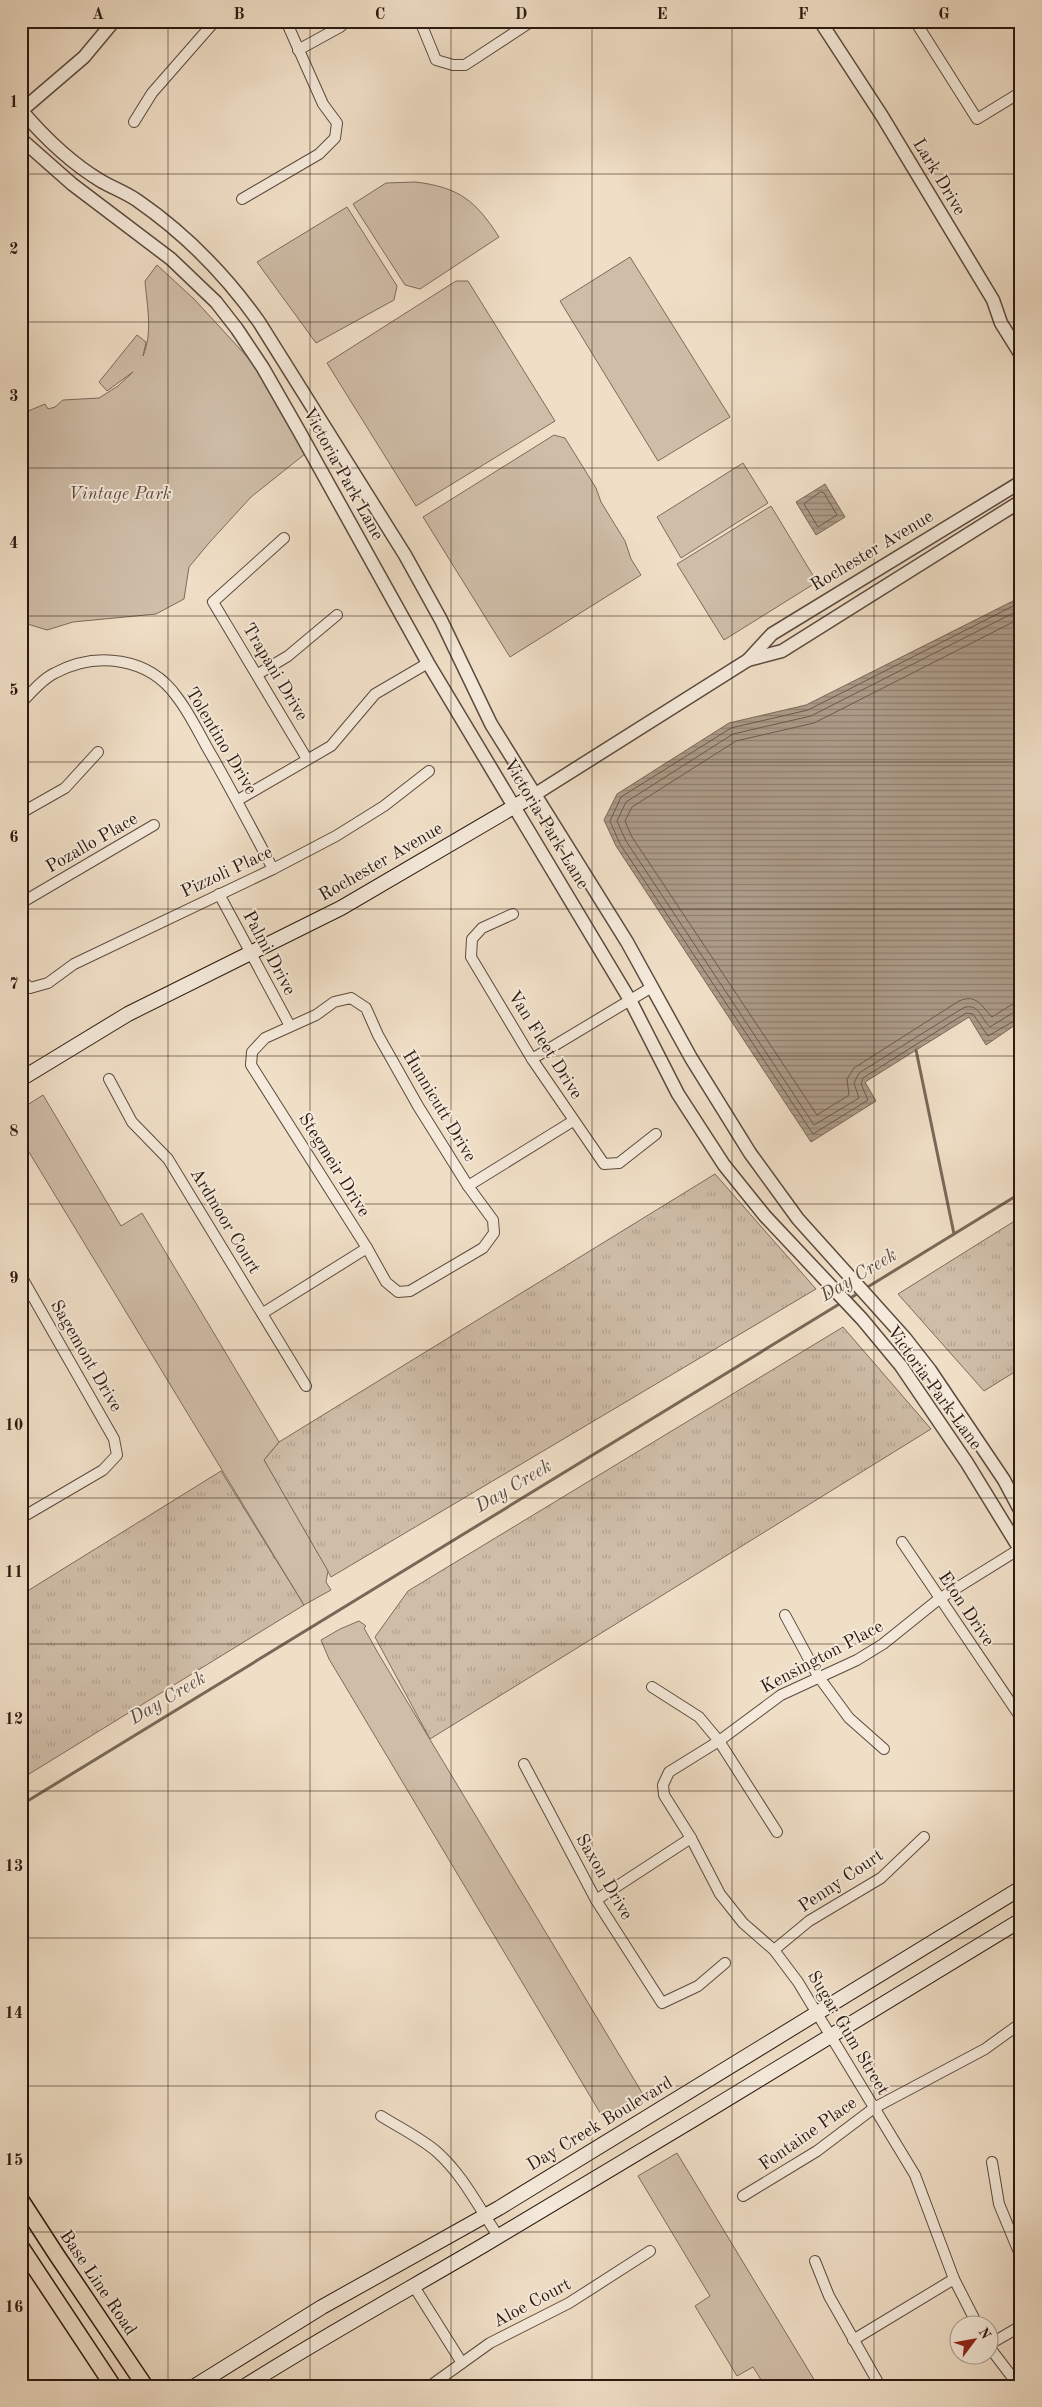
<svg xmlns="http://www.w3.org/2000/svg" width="1042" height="2407" viewBox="0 0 1042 2407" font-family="'Old Standard TT',serif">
  <defs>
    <pattern id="grass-tufts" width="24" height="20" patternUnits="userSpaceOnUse" patternTransform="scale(1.25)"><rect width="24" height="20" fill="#cfbda8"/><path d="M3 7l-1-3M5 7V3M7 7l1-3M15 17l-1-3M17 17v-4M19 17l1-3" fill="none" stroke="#b2a290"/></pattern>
    <pattern id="water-rules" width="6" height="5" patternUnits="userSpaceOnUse" patternTransform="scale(1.25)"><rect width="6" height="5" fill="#ad9c89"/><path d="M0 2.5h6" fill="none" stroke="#8d7e6f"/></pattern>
  </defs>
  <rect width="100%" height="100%" fill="#f0dfc7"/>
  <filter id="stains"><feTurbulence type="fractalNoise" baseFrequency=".004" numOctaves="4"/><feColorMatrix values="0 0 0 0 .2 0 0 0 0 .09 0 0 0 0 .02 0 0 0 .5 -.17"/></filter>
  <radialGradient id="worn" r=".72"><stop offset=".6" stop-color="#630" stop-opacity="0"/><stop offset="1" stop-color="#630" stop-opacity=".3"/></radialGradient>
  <g fill="url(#grass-tufts)" stroke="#7d6b5c">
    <polygon points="715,1174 816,1289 331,1577 264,1460 279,1442"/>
    <polygon points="1021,1217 1021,1368 984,1391 898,1294"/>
    <polygon points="843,1327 931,1429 430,1739 375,1637 408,1591"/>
    <polygon points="221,1471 304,1605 21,1779 21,1595"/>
  </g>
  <g fill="#cfbda8" stroke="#7d6b5c">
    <path d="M415,182C459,187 476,201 499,237L420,289L405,285L353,204L386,183Z"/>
    <polygon points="347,207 397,286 394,300 316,343 257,262"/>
    <polygon points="630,257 730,417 658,461 560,301"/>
    <path d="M157,265L194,299L251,361L305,454L251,497L209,543L189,567L184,599L156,614L73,622L47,630L21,622V414L45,404L48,409L55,407L63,400L99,398L118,386L133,372L107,391L99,382L137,335L146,342L143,356C153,332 147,306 145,281Z"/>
    <polygon points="456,281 468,281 555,421 416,506 327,363"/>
    <polygon points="554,435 565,438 596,488 601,502 625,541 631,559 641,575 510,657 423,517"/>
    <polygon points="743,463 768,503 681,558 657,517"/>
    <polygon points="771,506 817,582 724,640 677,564"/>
    <polygon points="43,1095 121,1226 142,1213 279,1442 264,1460 328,1571 326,1582 331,1590 304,1605 21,1139 21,1109"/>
    <polygon points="359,1621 366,1626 364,1628 378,1653 644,2096 605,2121 329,1659 321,1640 340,1629"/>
    <polygon points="677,2153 818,2386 765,2386 753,2367 737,2376 695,2306 710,2296 638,2176"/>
  </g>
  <g fill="url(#water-rules)" stroke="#796859">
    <polygon points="825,484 845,517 816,535 796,502"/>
    <polygon points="1021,597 1021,1021 986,1045 969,1017 865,1082 876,1101 811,1142 616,846 604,820 617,794 729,723 806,705"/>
  </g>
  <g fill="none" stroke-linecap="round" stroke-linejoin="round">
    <g stroke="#6c5a4c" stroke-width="1">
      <polygon points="821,492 824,493 837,515 818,527 804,504"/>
      <polyline points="1021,602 808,710 731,728 621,797 610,821 620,844 813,1134 868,1100 861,1084 863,1078 966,1013 973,1014 988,1036 1021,1017"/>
      <path d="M1021,609L811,716L733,734L626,802L617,821L626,841L814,1125L859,1098L854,1083L859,1073L963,1008C979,1002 981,1019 990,1027L1014,1012L1021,1011"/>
      <path d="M1021,618L814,723L736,741L632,807L625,821L632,837L817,1115L849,1095L847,1079L854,1068L959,1001C977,993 982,1007 992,1017L1011,1005L1021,1003"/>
    </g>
    <g stroke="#796859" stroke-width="3">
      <polyline points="916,1050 954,1234"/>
      <polyline points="866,1288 1021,1193"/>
      <polyline points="849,1299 860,1292"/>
      <polyline points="21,1805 841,1303"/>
    </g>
    <defs>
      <g id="minor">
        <polyline points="420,21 436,60 453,65 465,65 532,21"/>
        <polyline points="915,21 977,119 1021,92"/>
        <polyline points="298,50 340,27 347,21"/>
        <polyline points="134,122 152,93 215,21"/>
        <polyline points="242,199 319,154 335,138 337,123 323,104 286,21"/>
        <polyline points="284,538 213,602 307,759"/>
        <polyline points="258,674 288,656 337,615"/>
        <path d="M21,703C31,693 42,679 55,673C96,651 149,657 177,697C191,715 200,736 212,756C233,793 253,831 273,869"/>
        <polyline points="238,800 331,746 375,694 428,663"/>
        <polyline points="21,813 65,788 98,752"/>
        <polyline points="219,894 290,1026"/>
        <polyline points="21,903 154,825"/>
        <polyline points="513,914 482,928 472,939 471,957 532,1059 604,1164 619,1163 656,1134"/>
        <polyline points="21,980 30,988 48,983 74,964 273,869 336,836 384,806 429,771"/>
        <polygon points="351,998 366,1008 378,1035 418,1106 468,1186 493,1220 494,1233 483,1248 410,1291 398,1292 386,1282 367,1248 251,1065 252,1052 265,1038 316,1015 334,1002"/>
        <polyline points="532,1059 652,987"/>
        <polyline points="109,1079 132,1122 168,1159 306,1386"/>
        <polyline points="468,1186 573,1121"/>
        <polyline points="21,1276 114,1439 117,1455 103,1470 21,1518"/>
        <polyline points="263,1313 367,1248"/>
        <polyline points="902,1542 1021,1718"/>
        <polyline points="785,1615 818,1676 849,1718 884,1749"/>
        <polyline points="652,1687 699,1717 719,1741 777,1832"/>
        <polyline points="524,1764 596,1900 662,2003 698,1986 725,1963"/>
        <polyline points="596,1900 691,1838"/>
        <polyline points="774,1950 809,1921 881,1878 924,1837"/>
        <path d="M381,2116C400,2128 421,2138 437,2152C463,2175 479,2208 498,2236"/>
        <polyline points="992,2162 999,2204 1021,2257"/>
        <polyline points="743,2196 817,2151 874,2108 985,2049 1021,2023"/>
        <polyline points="815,2261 829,2296 880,2386"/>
        <polyline points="413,2285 462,2363"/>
        <polyline points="977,2324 954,2279 915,2175 798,1982 774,1950 743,1923 720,1894 691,1838 664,1795 663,1785 669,1772 719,1741 781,1695 857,1660 883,1644 939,1599 1021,1548"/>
        <polyline points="853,2340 954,2279"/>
        <polyline points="990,2344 1021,2326"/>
        <polyline points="990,2348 1019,2386"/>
        <polyline points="430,2386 490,2343 569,2303 650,2251"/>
      </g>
      <g id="tertiary">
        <polyline points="820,21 882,116 993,300 1001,323 1021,355"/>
        <path d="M21,110C44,137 71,163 101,181C113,188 127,193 138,201C187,235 225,274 259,322L405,555L441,620L491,724L627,942L691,1058L750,1153L798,1219L905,1338L930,1370L1004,1480L1021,1512"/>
        <polyline points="21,111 84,57 114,21"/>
        <polyline points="21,139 72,184 171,259 216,302 237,329 263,368 299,431 428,663 630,1000 678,1094 724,1165 765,1216 862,1319 901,1366 967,1463 1021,1551"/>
        <polyline points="748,660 782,651 1021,501"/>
        <polyline points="534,795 748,660 772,634 1021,482"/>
      </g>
      <g id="secondary">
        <polyline points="21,1079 128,1014 341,908 534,795"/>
        <polyline points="195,2386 322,2307 499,2208 1021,1888"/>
        <path d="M245,2386C323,2337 404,2292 484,2245C664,2138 842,2030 1021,1920"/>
      </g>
      <g id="primary">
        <polyline points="21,2200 56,2254 145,2386"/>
        <polyline points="21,2247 113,2386"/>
      </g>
    </defs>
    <use href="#minor" stroke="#5c4a3e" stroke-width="12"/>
    <use href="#tertiary" stroke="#5c4a3e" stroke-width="15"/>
    <use href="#secondary" stroke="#2b1910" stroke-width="16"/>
    <use href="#primary" stroke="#2b1910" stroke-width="18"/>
    <use href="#minor" stroke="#f5eadb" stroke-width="10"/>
    <use href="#tertiary" stroke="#f5eadb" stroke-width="12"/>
    <use href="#secondary" stroke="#f5eadb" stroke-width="14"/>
    <use href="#primary" stroke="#f0dfc7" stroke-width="15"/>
  </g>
  <path fill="none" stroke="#2b1910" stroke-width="1" stroke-opacity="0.55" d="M168,21V2386M310,21V2386M451,21V2386M592,21V2386M732,21V2386M874,21V2386M21,174H1021M21,322H1021M21,468H1021M21,616H1021M21,762H1021M21,909H1021M21,1056H1021M21,1204H1021M21,1350H1021M21,1498H1021M21,1644H1021M21,1791H1021M21,1938H1021M21,2086H1021M21,2232H1021"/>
  <g text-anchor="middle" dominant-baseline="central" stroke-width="4" stroke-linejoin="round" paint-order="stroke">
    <g font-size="18" fill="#2b1910" stroke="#f5eadb">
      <text transform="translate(939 177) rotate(59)">Lark Drive</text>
      <text transform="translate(343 474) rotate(61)">Victoria Park Lane</text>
      <text transform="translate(872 551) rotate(-31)">Rochester Avenue</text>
      <text transform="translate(275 672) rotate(59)">Trapani Drive</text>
      <text transform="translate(221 741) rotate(59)">Tolentino Drive</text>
      <text transform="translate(546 824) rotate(59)">Victoria Park Lane</text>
      <text transform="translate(92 843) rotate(-30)">Pozallo Place</text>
      <text transform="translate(381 862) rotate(-30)">Rochester Avenue</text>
      <text transform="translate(227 872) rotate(-25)">Pizzoli Place</text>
      <text transform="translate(269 953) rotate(62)">Palmi Drive</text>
      <text transform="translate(545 1045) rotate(58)">Van Fleet Drive</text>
      <text transform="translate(439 1106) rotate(59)">Hunnicutt Drive</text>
      <text transform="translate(334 1165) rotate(58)">Stegmeir Drive</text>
      <text transform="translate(225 1221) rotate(59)">Ardmoor Court</text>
      <text transform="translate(86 1356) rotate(60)">Sagemont Drive</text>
      <text transform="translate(934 1388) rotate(54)">Victoria Park Lane</text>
      <text transform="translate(966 1609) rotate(56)">Eton Drive</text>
      <text transform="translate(822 1657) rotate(-28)">Kensington Place</text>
      <text transform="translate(604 1877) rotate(60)">Saxon Drive</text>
      <text transform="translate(841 1881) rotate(-34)">Penny Court</text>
      <text transform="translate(848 2033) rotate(59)">Sugar Gum Street</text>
      <text transform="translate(600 2124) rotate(-31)">Day Creek Boulevard</text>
      <text transform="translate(808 2134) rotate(-35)">Fontaine Place</text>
      <text transform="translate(98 2283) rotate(56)">Base Line Road</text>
      <text transform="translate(532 2303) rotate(-28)">Aloe Court</text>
    </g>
    <g font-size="18" font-style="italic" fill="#5c4a3e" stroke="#f5eadb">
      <text x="120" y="494">Vintage Park</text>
    </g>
    <g font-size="19" font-style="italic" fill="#5f4d40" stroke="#f5eadb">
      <text transform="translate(859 1276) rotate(-31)">Day Creek</text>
      <text transform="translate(514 1487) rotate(-31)">Day Creek</text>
      <text transform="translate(168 1699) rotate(-31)">Day Creek</text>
    </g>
  </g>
  <rect width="1042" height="2407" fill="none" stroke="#f0dfc7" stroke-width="55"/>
  <g transform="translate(974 2340) rotate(58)"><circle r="24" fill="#f5eadb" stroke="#a4968a"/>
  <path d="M0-4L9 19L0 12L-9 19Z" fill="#8f2418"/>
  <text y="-8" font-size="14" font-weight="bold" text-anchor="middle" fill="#2b1910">N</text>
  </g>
  <rect x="28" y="28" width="986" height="2352" fill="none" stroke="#2b1910" stroke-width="2"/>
  <g font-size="16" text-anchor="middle" font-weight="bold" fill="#2b1910">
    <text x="98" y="19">A</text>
    <text x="239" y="19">B</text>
    <text x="380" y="19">C</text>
    <text x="521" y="19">D</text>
    <text x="662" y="19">E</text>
    <text x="803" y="19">F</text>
    <text x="944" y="19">G</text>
    <text x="14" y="107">1</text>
    <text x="14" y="254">2</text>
    <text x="14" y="401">3</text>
    <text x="14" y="548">4</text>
    <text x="14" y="695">5</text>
    <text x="14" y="842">6</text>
    <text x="14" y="989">7</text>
    <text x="14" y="1136">8</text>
    <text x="14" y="1283">9</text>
    <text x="14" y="1430">10</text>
    <text x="14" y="1577">11</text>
    <text x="14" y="1724">12</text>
    <text x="14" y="1871">13</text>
    <text x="14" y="2018">14</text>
    <text x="14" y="2165">15</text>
    <text x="14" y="2312">16</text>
  </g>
  <rect width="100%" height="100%" filter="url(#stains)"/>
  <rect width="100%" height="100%" fill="url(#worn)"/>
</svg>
